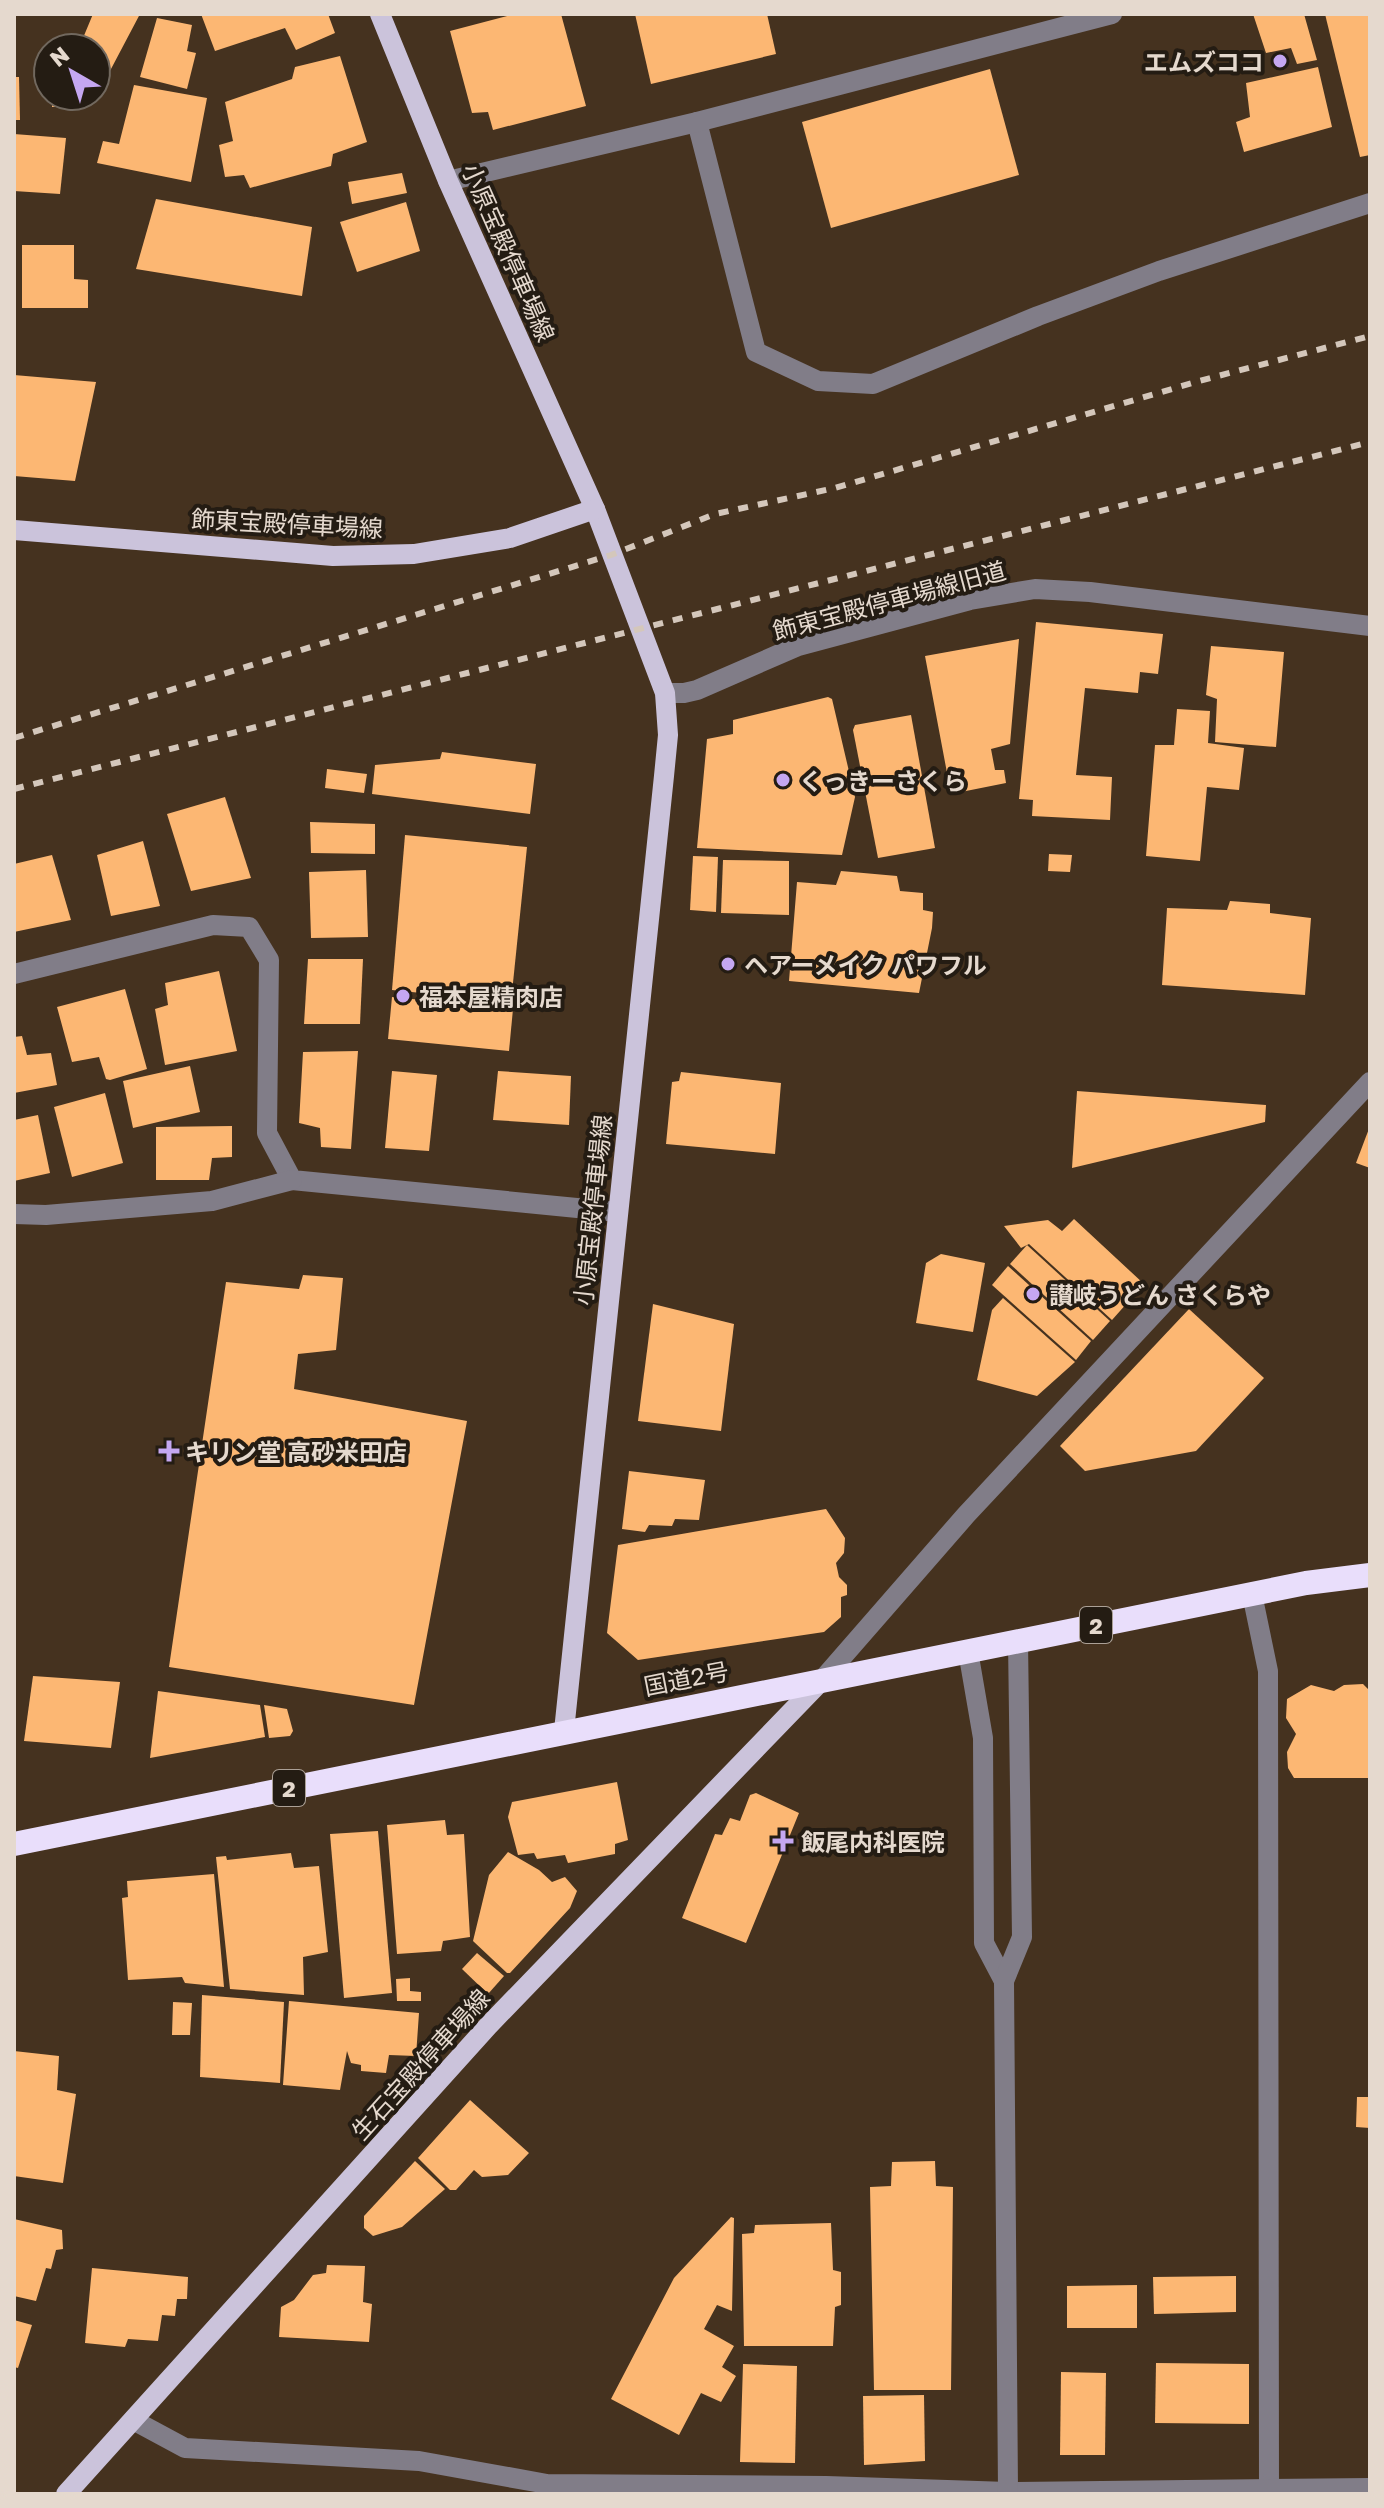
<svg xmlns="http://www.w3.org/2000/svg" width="1384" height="2508" viewBox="0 0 1384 2508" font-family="'Golos Text','Noto Sans JP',sans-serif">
  <rect width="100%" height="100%" fill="#45321f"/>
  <g fill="#fcb773">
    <polygon points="93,14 140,14 92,105 52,107 52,96 96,96 96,48 55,48 55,39 83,38"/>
    <polygon points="201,14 328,14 335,33 296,50 285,28 215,51"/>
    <polygon points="515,14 561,14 586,106 493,130 488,112 472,113 450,31"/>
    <polygon points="635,14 767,14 776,54 651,84"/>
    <polygon points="1253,14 1304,14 1317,60 1297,64 1291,48 1266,53"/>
    <polygon points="1325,14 1370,14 1370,155 1360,157"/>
    <polygon points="157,18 192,25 187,51 196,53 187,89 140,77"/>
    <polygon points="340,56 367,142 333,154 331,166 250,188 244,175 225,177 219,145 233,141 225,102 292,79 295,67"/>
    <polygon points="1318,67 1332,127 1244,152 1236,122 1250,117 1246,83"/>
    <polygon points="990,69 1019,175 831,228 802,122"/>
    <polygon points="14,77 19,77 20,120 14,120"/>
    <polygon points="134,85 207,98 191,182 97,163 103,141 119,144"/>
    <polygon points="14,134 66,138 60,194 14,191"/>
    <polygon points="402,173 407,193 352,204 348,182"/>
    <polygon points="156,199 312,227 302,296 136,269"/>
    <polygon points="406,202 420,251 357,272 340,222"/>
    <polygon points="22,245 74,245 74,279 88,280 88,308 22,308"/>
    <polygon points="14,375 96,382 75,481 14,476"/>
    <polygon points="1036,622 1163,634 1158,674 1140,672 1138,693 1085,688 1076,775 1112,777 1110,820 1032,816 1033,800 1019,799"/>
    <polygon points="1019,639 1010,744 991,749 995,770 1004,770 1006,783 951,794 925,656"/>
    <polygon points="1211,646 1284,652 1276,747 1215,742 1217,699 1206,695"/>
    <polygon points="828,697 832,699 855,797 842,855 697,848 707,739 733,734 733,720"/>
    <polygon points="1177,709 1210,711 1208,743 1244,748 1239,790 1207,787 1200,861 1146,856 1155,745 1174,745"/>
    <polygon points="911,715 935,848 878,858 853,730 855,725"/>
    <polygon points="442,752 536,764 530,814 372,794 375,765 440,759"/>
    <polygon points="327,769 367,774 364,793 325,788"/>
    <polygon points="225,797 251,878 191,891 167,814"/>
    <polygon points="310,822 375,824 375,854 311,853"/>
    <polygon points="405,835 527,847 511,1002 392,990"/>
    <polygon points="143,841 160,906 111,916 97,855"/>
    <polygon points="1049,854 1072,855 1070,872 1048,871"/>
    <polygon points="52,855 71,920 14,932 14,864"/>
    <polygon points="693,856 718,857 716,912 690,910"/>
    <polygon points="723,860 789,861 789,915 721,913"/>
    <polygon points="366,870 368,937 311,938 309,872"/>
    <polygon points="841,871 897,876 900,891 923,893 923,910 933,912 932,928 919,993 789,981 797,882 836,885"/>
    <polygon points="1230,901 1270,904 1270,913 1311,918 1305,995 1162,985 1167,908 1227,910"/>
    <polygon points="308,959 363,959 360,1024 304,1024"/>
    <polygon points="219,971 237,1051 165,1065 155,1009 168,1005 165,983"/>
    <polygon points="125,989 147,1069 110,1080 106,1079 99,1057 72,1062 57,1007"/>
    <polygon points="392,997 513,1009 509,1051 388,1039"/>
    <polygon points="22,1036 27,1055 51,1053 57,1085 14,1093 14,1037"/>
    <polygon points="358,1051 351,1149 321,1147 320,1128 299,1123 303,1052"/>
    <polygon points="190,1066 200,1112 133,1128 123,1081"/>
    <polygon points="392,1071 437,1075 429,1151 385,1148"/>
    <polygon points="498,1071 571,1076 569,1125 493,1120"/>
    <polygon points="681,1072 781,1083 775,1154 666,1144 672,1082 679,1081"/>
    <polygon points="1077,1091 1266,1105 1265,1122 1072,1168"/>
    <polygon points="105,1093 123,1163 72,1177 54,1107"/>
    <polygon points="38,1115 50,1173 14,1181 14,1120"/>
    <polygon points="232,1126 232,1157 212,1158 209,1180 156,1180 156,1127"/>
    <polygon points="1370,1126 1370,1168 1356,1163"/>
    <polygon points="1074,1219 1144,1284 1112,1320 1029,1244 1021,1248 1004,1226 1048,1220 1062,1231"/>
    <polygon points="1027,1245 1110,1321 1093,1340 1010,1264"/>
    <polygon points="941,1254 985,1263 973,1332 916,1323 926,1263"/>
    <polygon points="1008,1266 1091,1341 1076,1360 992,1285"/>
    <polygon points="303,1275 343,1278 336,1350 298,1354 294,1389 467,1421 414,1705 169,1667 226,1282 299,1289"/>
    <polygon points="1003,1298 1075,1362 1037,1396 977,1380 992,1310"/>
    <polygon points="653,1304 734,1324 721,1431 638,1421"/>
    <polygon points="1189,1309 1264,1378 1196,1451 1085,1471 1060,1446"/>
    <polygon points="629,1471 705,1480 699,1520 675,1519 672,1526 649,1525 645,1532 622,1529"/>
    <polygon points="826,1509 845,1538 844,1553 836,1563 839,1577 847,1585 847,1595 841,1597 841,1617 824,1632 638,1660 607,1633 618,1545"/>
    <polygon points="33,1676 120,1682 111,1748 24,1741"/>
    <polygon points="1363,1684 1370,1691 1370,1778 1294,1778 1288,1768 1287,1752 1296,1734 1286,1718 1287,1699 1311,1685 1334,1691 1344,1685"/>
    <polygon points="158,1691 260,1705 265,1737 150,1758"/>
    <polygon points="264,1705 287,1709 293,1731 290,1736 269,1738"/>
    <polygon points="617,1782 628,1840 615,1844 615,1854 568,1863 565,1855 537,1859 534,1853 518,1855 508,1817 512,1802"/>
    <polygon points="756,1793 799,1813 746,1943 682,1918 715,1834 722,1835 730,1818 740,1821 750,1795"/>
    <polygon points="445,1820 447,1835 464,1834 470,1937 443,1941 441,1951 397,1954 387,1825"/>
    <polygon points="378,1831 392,1993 344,1998 330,1834"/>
    <polygon points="508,1852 539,1870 552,1882 565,1877 577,1891 570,1908 510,1973 507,1973 473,1941 489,1875"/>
    <polygon points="291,1853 294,1868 319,1866 328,1952 303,1957 304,1995 230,1989 216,1857 226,1856 227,1860"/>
    <polygon points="214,1874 224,1987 185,1983 182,1977 128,1980 122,1898 128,1897 127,1881"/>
    <polygon points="477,1953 504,1976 488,1994 462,1969"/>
    <polygon points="410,1978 410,1991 421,1992 421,2001 397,2001 396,1979"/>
    <polygon points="202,1995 284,2002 280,2083 200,2077"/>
    <polygon points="289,2001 419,2013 416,2056 389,2055 386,2073 361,2071 361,2065 351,2063 347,2051 340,2090 283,2085"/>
    <polygon points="173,2002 192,2003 190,2035 172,2035"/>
    <polygon points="14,2051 59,2056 57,2090 76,2094 63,2183 14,2176"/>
    <polygon points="1357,2097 1370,2097 1370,2128 1356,2127"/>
    <polygon points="470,2100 529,2153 508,2175 482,2177 474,2170 456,2190 450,2190 418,2158"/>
    <polygon points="415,2161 445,2189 402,2227 373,2236 364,2228 364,2216"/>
    <polygon points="935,2161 936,2186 953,2187 951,2390 874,2390 870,2187 891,2186 892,2162"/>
    <polygon points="731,2217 734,2218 732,2311 717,2305 704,2329 734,2346 722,2367 736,2376 721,2402 701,2393 679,2435 611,2399 674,2278"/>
    <polygon points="14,2219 62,2230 63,2249 56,2250 51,2269 46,2268 36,2301 14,2296"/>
    <polygon points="831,2223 833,2270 841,2272 841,2305 835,2307 833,2346 744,2346 742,2234 754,2233 755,2225"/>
    <polygon points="327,2265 365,2266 363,2302 372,2304 369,2342 279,2337 281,2307 294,2300 313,2275 326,2273"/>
    <polygon points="92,2268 188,2277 187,2299 177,2299 175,2316 162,2315 158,2341 128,2339 125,2347 85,2343"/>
    <polygon points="1236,2276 1236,2312 1154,2314 1153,2277"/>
    <polygon points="1137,2285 1137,2328 1067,2328 1067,2286"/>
    <polygon points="14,2320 32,2325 18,2368 14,2367"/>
    <polygon points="1156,2363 1249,2364 1249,2424 1155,2423"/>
    <polygon points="743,2364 797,2366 795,2463 740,2462"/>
    <polygon points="1061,2372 1106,2373 1105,2455 1060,2455"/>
    <polygon points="924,2395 925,2461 864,2465 863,2396"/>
  </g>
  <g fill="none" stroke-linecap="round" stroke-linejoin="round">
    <g stroke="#817d88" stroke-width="20">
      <polyline points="697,122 756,352 818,381 873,384 1038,316 1159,271 1370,203"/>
      <polyline points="448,181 697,122 1112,14"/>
      <polyline points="665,693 684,693 697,690 798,646 970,600 1035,589 1090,592 1370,626"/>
      <polyline points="14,974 213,925 249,927 269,960 267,1133 292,1180 618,1212"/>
      <polyline points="14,1214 46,1215 212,1201 292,1180"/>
      <polyline points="1252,1594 1268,1671 1269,2494"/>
      <polyline points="968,1651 983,1738 984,1943 1004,1981"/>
      <polyline points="823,1679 966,1515 1370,1082"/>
      <polyline points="133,2420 185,2448 419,2461 547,2484 826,2486 1008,2492 1370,2488"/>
      <polyline points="1008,2492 1004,1981 1022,1937 1018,1641"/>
    </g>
    <g stroke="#cbc3db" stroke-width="20">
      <polyline points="380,14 448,181 595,509 665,693 668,735 664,776 564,1731"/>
      <polyline points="14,530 333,556 414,554 510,538 595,509"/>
      <polyline points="66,2494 488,2026 823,1679"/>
    </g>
    <polyline stroke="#e9defb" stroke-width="24" points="14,1844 1252,1594 1306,1583 1370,1575"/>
    <g stroke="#d4c7bb" stroke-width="6" stroke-dasharray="10 10" stroke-linecap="butt">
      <polyline points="14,738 611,555 715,514 835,488 1199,381 1370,336"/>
      <polyline points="14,789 1370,442"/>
    </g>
  </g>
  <g fill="#c5a7f1" stroke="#241c13" stroke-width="3">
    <circle cx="1280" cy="61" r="8"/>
    <circle cx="783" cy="780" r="8"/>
    <circle cx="728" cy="964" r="8"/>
    <circle cx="403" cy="996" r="8"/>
    <circle cx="1033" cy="1294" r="8"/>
    <path d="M165 1439h8v8h8v8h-8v8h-8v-8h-8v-8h8z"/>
    <path d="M779 1829h8v8h8v8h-8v8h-8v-8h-8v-8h8z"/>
  </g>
  <g text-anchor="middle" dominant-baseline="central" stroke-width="8" stroke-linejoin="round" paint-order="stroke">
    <g fill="#241c13" stroke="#aba096" stroke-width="2">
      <rect x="1080" y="1607" width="32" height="36" rx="6"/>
      <rect x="273" y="1770" width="32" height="36" rx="6"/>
    </g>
    <g font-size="22" font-weight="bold" fill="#e5d9ce">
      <text x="1096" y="1625">2</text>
      <text x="289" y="1788">2</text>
    </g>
    <g font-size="24" font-weight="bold" fill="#e5d9ce" stroke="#241c13" text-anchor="start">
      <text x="1264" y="61" text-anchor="end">エムズココ</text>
      <text x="799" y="780">くっきーさくら</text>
      <text x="744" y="964">ヘアーメイク パワフル</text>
      <text x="419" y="996">福本屋精肉店</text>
      <text x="1049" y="1294">讃岐うどん さくらや</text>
      <text x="185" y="1451">キリン堂 高砂米田店</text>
      <text x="801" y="1841">飯尾内科医院</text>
    </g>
    <g font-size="24" fill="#e5d9ce" stroke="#241c13">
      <text transform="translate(509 252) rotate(66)">小原宝殿停車場線</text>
      <text transform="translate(287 523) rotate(3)">飾東宝殿停車場線</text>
      <text transform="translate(889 600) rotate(-15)">飾東宝殿停車場線旧道</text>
      <text transform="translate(592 1210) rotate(-84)">小原宝殿停車場線</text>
      <text transform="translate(686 1678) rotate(-11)">国道2号</text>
      <text transform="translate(420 2064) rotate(-48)">生石宝殿停車場線</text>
    </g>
  </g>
  <rect width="1384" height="2508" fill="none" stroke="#e5d9ce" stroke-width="32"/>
  <g transform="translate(72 72) rotate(321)"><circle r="38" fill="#241c13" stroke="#71685e" stroke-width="2"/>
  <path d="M0-6L14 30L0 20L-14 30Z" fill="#c5a7f1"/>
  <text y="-12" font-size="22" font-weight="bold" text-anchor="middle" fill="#e5d9ce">N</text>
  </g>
</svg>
